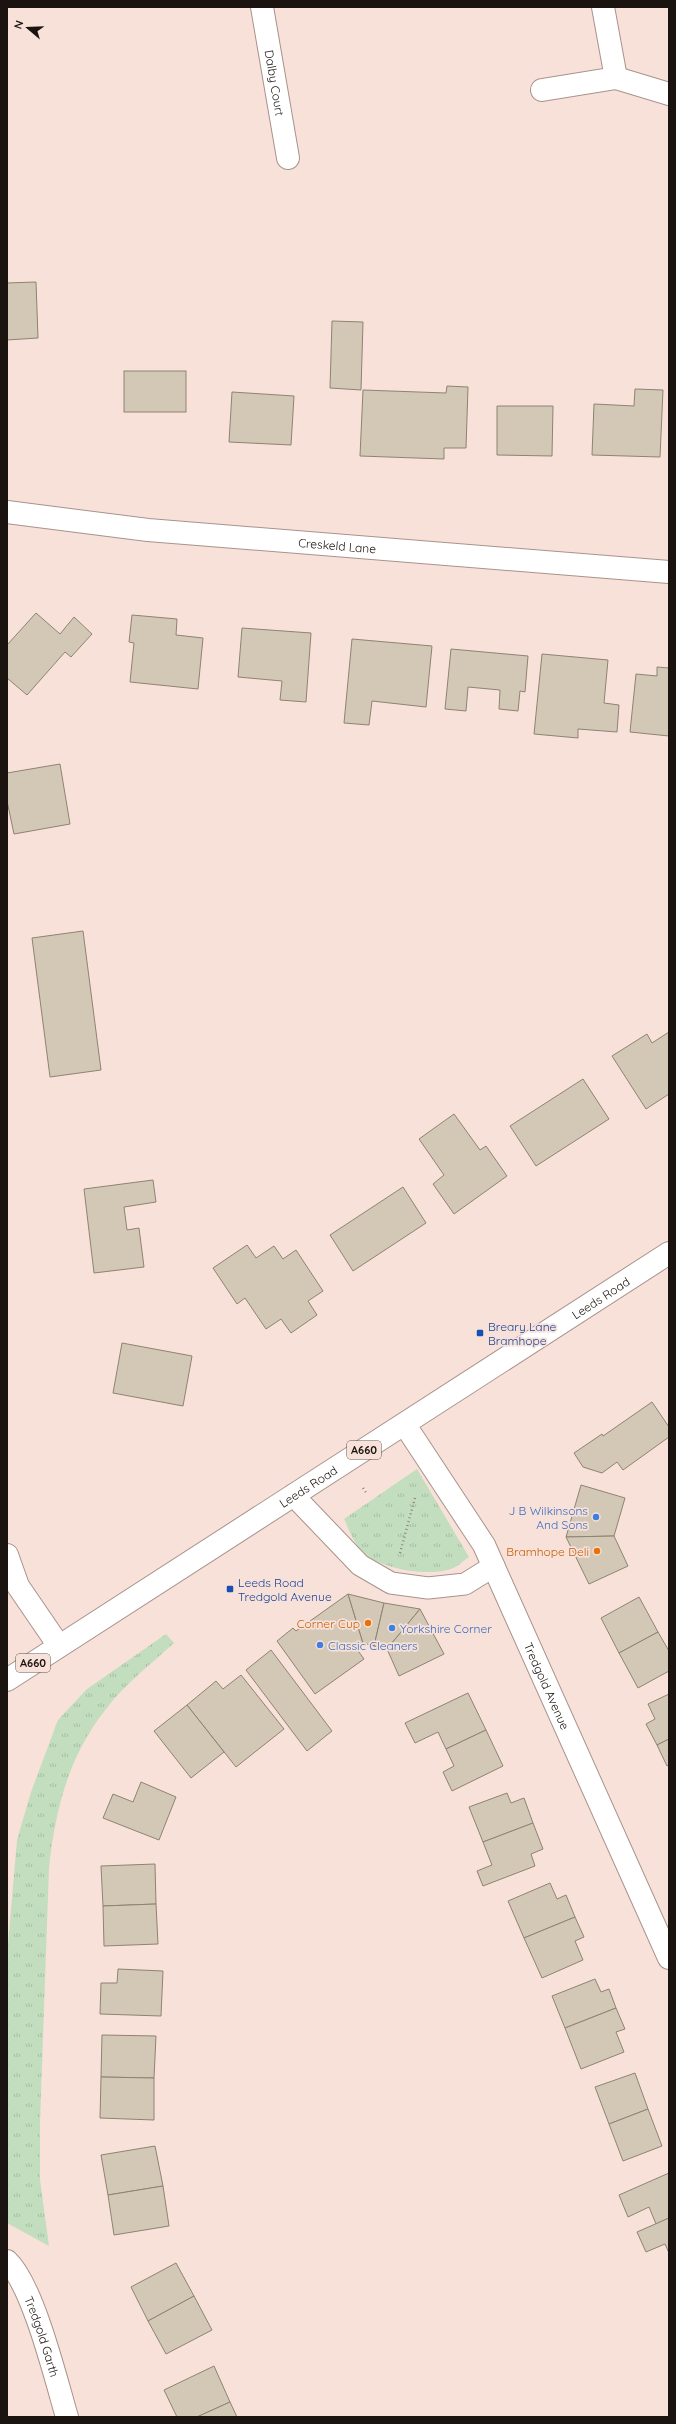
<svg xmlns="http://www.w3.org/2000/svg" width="676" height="2424" viewBox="0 0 676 2424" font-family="Quicksand,sans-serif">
  <defs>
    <pattern id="grass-tufts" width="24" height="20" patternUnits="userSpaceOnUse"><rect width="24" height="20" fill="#c2debe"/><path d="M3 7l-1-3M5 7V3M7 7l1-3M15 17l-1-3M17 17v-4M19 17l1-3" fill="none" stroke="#a6bea2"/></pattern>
  </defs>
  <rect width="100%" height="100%" fill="#f8e1d9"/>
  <g fill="url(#grass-tufts)">
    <path d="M417,1469L469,1557C463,1561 457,1567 451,1569C428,1577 379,1569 362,1551C354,1544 349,1529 344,1519Z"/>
    <path d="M166,1634L174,1643C151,1664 125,1684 106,1709C69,1755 55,1810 49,1868L40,2122V2180L49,2246L7,2223V1956L17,1840L31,1792L58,1720L87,1689Z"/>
  </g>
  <g fill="#d3c7b5" stroke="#8e8373">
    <polygon points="36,282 38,338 7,340 7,283"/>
    <polygon points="332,321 363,322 361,390 330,388"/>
    <rect x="124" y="371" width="62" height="41"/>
    <polygon points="447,386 468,387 466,448 444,448 444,459 360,456 363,390 446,393"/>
    <polygon points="635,389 663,390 660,457 592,455 594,404 634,406"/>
    <polygon points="232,392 294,396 291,445 229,442"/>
    <polygon points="497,406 553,406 552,456 497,455"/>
    <polygon points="36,613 60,634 74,617 92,634 71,657 65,652 27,695 7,678 7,645"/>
    <polygon points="132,615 177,619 176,635 203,638 198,689 130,682 134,643 129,642"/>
    <polygon points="242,628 311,633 306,702 280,700 282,681 238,677"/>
    <polygon points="352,639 432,646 426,707 372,701 369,725 344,723"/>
    <polygon points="451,649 528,656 525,692 520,691 518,711 499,709 500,690 468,687 466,711 445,709"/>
    <polygon points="542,654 608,660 604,703 619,705 617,732 578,729 578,738 534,734"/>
    <polygon points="657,667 669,668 669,736 630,732 636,674 657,676"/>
    <polygon points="60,764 70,824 14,834 7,801 7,773"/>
    <polygon points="83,931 101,1070 50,1077 32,938"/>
    <polygon points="669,1032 669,1094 646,1109 612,1056 647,1034 652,1043"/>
    <polygon points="583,1079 609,1119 536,1166 510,1126"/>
    <polygon points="454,1114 480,1150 486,1146 507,1176 454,1214 433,1184 444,1175 419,1139"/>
    <polygon points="153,1180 156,1202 124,1207 127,1230 139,1228 144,1267 94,1273 84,1189"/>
    <polygon points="403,1187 426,1223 353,1271 330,1235"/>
    <polygon points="247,1245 256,1258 274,1246 283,1259 296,1250 323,1291 308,1301 317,1315 291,1333 281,1319 266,1329 245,1298 237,1304 213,1268"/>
    <polygon points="122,1343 192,1356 183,1406 113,1393"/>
    <polygon points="652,1402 669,1427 669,1437 623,1470 617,1462 602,1473 583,1467 574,1453 602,1434 603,1436"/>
    <polygon points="581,1485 625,1498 614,1536 566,1537"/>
    <polygon points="614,1536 628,1566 589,1584 566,1537"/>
    <polygon points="348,1594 363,1643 356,1648 364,1659 315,1694 277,1641 293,1628 296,1631"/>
    <polygon points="348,1594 384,1603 374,1646 363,1643"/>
    <polygon points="639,1597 658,1632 619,1653 601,1618"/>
    <polygon points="384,1603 420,1609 387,1649 374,1646"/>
    <polygon points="420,1609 444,1654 399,1676 387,1649"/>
    <polygon points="658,1632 669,1651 669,1671 638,1688 619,1653"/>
    <polygon points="271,1650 332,1731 307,1751 246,1670"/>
    <polygon points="241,1675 284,1729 236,1767 187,1705 216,1681 223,1689"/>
    <polygon points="468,1693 486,1730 446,1749 438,1732 415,1743 405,1723"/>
    <polygon points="669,1694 669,1739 657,1745 646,1724 655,1719 648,1704"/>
    <polygon points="187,1705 224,1752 191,1778 154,1731"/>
    <polygon points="486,1730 503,1766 452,1791 443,1772 454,1766 446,1749"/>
    <polygon points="669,1739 669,1765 667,1766 657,1745"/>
    <polygon points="141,1782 176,1797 159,1840 103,1818 113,1794 133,1802"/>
    <polygon points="507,1793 511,1803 524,1798 533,1823 483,1842 469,1807"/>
    <polygon points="533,1823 543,1849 531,1854 535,1866 483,1886 477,1871 492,1865 483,1842"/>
    <polygon points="155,1864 156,1904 103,1906 101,1866"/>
    <polygon points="550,1883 557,1899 566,1895 575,1917 524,1938 508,1901"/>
    <polygon points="156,1904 158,1944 104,1946 103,1906"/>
    <polygon points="575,1917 584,1937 575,1941 583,1960 542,1978 524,1938"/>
    <polygon points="118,1969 163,1971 161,2016 100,2014 101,1983 117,1983"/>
    <polygon points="595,1979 601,1992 609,1989 616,2008 565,2028 552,1996"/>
    <polygon points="616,2008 625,2029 616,2032 624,2052 581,2069 565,2028"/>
    <polygon points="102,2035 156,2036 154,2078 101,2077"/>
    <polygon points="635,2073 648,2109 609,2124 595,2087"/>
    <polygon points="101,2077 154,2078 154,2120 100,2118"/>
    <polygon points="648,2109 662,2146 623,2161 609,2124"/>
    <polygon points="155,2146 163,2186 108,2195 101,2155"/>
    <polygon points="669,2173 669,2218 656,2224 649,2207 628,2217 619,2195"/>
    <polygon points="163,2186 169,2226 114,2235 108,2195"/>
    <polygon points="669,2218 669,2253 665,2244 646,2252 637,2232"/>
    <polygon points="176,2263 194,2296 148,2321 131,2287"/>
    <polygon points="194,2296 212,2330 166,2354 148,2321"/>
    <polygon points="214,2366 230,2402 197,2417 177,2417 164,2390"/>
    <polygon points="230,2402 237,2417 197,2417"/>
  </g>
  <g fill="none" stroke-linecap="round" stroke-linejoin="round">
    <defs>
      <polyline id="service" points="293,1495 360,1565 391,1583 428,1588 465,1584 494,1566"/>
      <g id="minor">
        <path id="s1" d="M262,7L288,158"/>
        <polyline points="616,78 669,94"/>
        <polyline points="542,90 616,78 603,7"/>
        <path id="s2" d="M7,512L148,530L669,572"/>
        <path id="s3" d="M405,1425L484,1545L669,1958"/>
        <polyline points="7,1555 18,1586 59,1646"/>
        <path id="s4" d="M7,2261C33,2285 56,2380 67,2417"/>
      </g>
      <g id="trunk">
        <path id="s5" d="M7,1680C227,1537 449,1397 669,1253"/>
      </g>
    </defs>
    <use href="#service" stroke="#a8938c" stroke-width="23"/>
    <use href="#minor" stroke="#a8938c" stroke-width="24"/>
    <use href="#trunk" stroke="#a8938c" stroke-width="24"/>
    <g stroke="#92827d" stroke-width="2.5" stroke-dasharray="1 3" stroke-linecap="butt">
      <polyline points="363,1488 367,1494"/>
      <polyline points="400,1553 415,1498"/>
    </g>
    <use href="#service" stroke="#fff" stroke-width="21"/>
    <use href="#minor" stroke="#fff" stroke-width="22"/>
    <use href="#trunk" stroke="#fff" stroke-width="22"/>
  </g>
  <g fill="#1a4fb4" stroke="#f8e1d9" stroke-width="1.5">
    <rect x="476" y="1329" width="8" height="8" rx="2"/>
    <rect x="226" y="1585" width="8" height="8" rx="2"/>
  </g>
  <g fill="#3f7fe0" stroke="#f8e1d9" stroke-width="1.5">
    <circle cx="596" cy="1517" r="4"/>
    <circle cx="392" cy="1628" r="4"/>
    <circle cx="320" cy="1645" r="4"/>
  </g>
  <g fill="#e8710a" stroke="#f8e1d9" stroke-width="1.5">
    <circle cx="597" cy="1551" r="4"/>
    <circle cx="368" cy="1623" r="4"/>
  </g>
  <g text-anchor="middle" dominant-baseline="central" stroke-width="3.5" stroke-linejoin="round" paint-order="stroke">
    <g fill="#f8e1d9" stroke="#5d514c" stroke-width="1">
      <rect x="347" y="1441" width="34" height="18" rx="3"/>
      <rect x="16" y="1654" width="34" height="18" rx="3"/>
    </g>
    <g font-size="11" font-weight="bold" fill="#1a1310">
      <text x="364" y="1450">A660</text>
      <text x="33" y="1663">A660</text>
    </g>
    <g font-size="12" fill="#1a1310" stroke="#f8e1d9">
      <text stroke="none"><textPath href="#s1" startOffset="77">Dalby Court</textPath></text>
      <text stroke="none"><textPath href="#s2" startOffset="332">Creskeld Lane</textPath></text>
      <text stroke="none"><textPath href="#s5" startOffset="706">Leeds Road</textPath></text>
      <text stroke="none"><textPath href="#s5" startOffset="358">Leeds Road</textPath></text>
      <text stroke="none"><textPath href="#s3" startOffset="298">Tredgold Avenue</textPath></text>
      <text stroke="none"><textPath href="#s4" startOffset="84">Tredgold Garth</textPath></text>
    </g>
    <g font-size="12" fill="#164399" stroke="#f8e1d9" text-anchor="start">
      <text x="488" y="1326">Breary Lane<tspan x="488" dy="14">Bramhope</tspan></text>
      <text x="238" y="1582">Leeds Road<tspan x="238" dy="14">Tredgold Avenue</tspan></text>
    </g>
    <g font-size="12" fill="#366cbe" stroke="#f8e1d9" text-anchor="start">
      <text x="588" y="1510" text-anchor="end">J B Wilkinsons<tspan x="588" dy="14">And Sons</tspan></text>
      <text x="400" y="1628">Yorkshire Corner</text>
      <text x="328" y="1645">Classic Cleaners</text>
    </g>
    <g font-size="12" fill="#c56008" stroke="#f8e1d9" text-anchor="end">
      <text x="589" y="1551">Bramhope Deli</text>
      <text x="360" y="1623">Corner Cup</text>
    </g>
  </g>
  <rect width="676" height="2424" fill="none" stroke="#1a1310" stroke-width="16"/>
  <g transform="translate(28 28) rotate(289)" stroke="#f8e1d9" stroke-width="3" paint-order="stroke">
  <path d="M0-3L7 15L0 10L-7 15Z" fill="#1a1310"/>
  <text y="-6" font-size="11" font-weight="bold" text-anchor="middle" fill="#1a1310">N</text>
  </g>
</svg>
